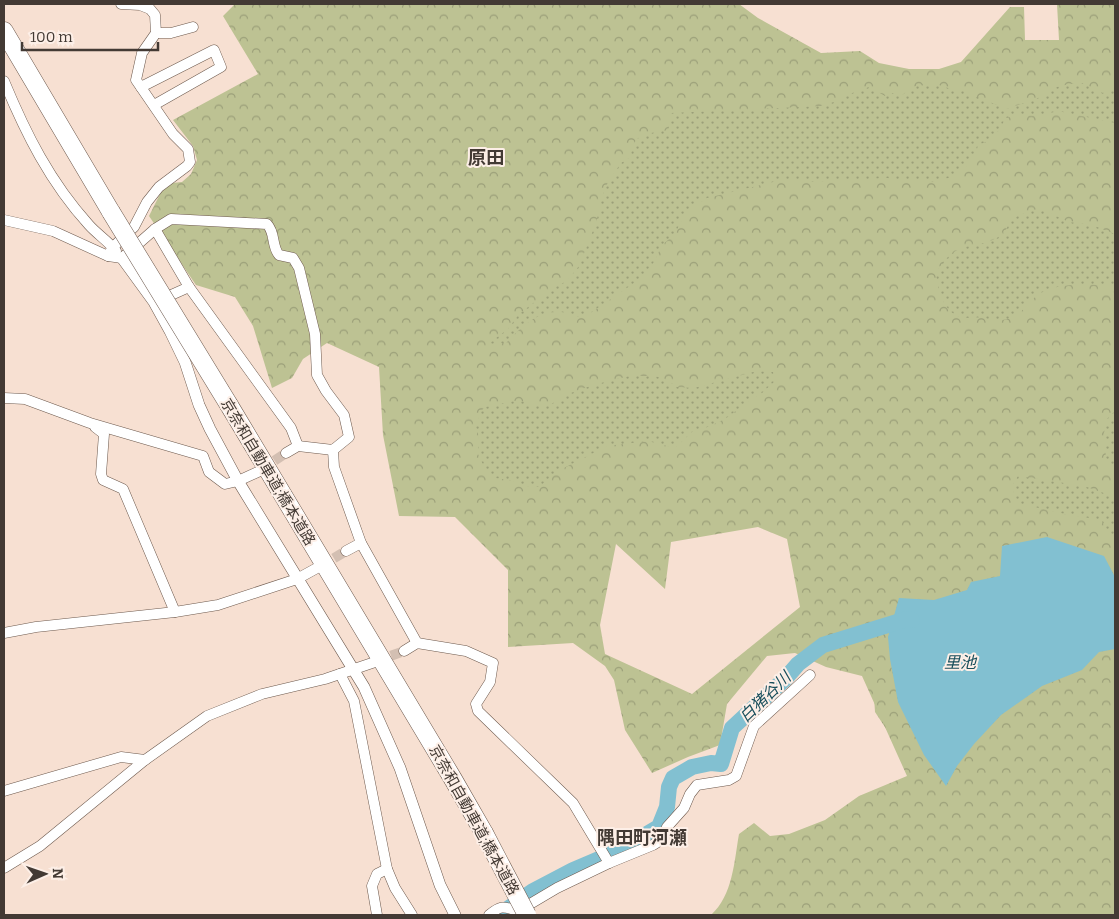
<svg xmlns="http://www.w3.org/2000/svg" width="1119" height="919" viewBox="0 0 1119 919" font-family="Bitter,'Noto Sans JP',serif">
  <defs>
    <pattern id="grass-dots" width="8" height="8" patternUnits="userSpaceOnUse" patternTransform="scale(1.25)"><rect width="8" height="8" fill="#bdc293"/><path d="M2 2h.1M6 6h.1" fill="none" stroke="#9b9f79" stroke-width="1.8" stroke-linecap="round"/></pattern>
    <pattern id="forest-crowns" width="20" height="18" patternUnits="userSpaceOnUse" patternTransform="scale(1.25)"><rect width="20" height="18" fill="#bdc293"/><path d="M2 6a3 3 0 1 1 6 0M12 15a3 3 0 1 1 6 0" fill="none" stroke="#9b9f79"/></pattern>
  </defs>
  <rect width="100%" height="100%" fill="#f7e0d2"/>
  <polygon fill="url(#grass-dots)" points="1115,42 1115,915 1009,915 875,712 865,557 770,506 476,511 446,351 636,78 923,82"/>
  <path fill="url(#forest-crowns)" fill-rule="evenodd" d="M235,4H739L758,18L821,53L860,51L879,63L909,69H939L961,62L1010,7H1024L1025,40H1059L1057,4H1115V88L1103,93L1082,83L1069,84L1057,87L1041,97L1007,109L972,95L967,90L951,89L936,84L916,86L902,95L893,93L885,96L869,87L844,96L837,101L821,106L671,113L668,130C648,134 632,132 631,157L621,163L608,182L602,197L596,223L579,266L567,281L553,288L519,314L508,329L488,344L506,343C519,330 535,312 556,312C564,311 575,316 583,318L640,279L654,262L662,245L674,235L687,211L707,198L777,181L796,179L808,182L887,178L900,180H924L931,182L945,179L954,176L968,165L976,153L978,145L993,139L1006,118L1018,115L1038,116L1058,111L1115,123V234L1092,225L1069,222L1041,209L1032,210L1011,219C1008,224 1007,231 1001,235C990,244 978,243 965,247C952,250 942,262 936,273C937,289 944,315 964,318C970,318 977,317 983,318C994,320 1002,322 1013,317C1025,312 1031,296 1045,291C1064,283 1089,284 1109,286L1115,294V411L1107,419L1104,433L1106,458L1115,468V497L1084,486L1018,476L1012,486L1017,503L1065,514L1101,520L1115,543V577L1104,556L971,582L967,590L934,600L899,599L888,637L890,659L898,702L946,785L957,766L974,744L1001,715L1042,686L1082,670L1099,652L1115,649V915H711C733,895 734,862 739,834L754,823L770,836L789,834L825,820L859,796L907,776L862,676L826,667L795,653L767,656L727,704L720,745L688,757L652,773L625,730L614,680L605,666L573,643L508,647V570L455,517L399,516L383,435L379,367L327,343L303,359L292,378L272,388L253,326L235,297L196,285L149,216L161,192L172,183L182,182L191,174L197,160L193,146L173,120L258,74L223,16ZM757,371L773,372L775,381L762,393L749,401L725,419L703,429L694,430L675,448L648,441L607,446L558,471L539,487H530L510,480L495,478L488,472L481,461L478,454L479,437L476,427L481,411L485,407L519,400L538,406H548L568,394L593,385L629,376H655L667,380L677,387L694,388ZM758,527L787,539L800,607L692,694L605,654L600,625L616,544L665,589L671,542Z"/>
  <polygon fill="#82c0d1" points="1047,537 1104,556 1115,577 1115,649 1099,652 1082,670 1042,686 1001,715 974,744 957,766 946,786 924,755 898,702 890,659 888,637 899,598 934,600 967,590 971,582 1000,576 1002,546"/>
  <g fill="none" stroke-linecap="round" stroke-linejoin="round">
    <polyline stroke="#82c0d1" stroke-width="16" points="499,915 533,891 573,870 620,850 659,827 667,807 669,787 673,778 692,767 711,763 721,764 732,728 785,679 798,664 823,645 907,619 912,620"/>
    <g stroke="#d3bfb2" stroke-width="10" stroke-dasharray="10 5" stroke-linecap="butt">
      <polyline points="262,469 286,453"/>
      <polyline points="321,566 346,551"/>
      <polyline points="377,661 404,651"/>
    </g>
    <defs>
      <g id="minor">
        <polyline points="156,33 171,33 193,27"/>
        <path d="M4,81C26,134 50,182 89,225C97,234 108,241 116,251"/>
        <polyline points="141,87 214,50 221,67 154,105"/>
        <path d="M4,220L53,231L108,256L122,258L155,229L171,219L267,224C276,234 271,245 279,255L293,258L299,268L315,334L317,375L326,391L344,415L349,437L333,450L298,446L286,453"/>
        <polyline points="155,229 189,287 291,428 298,446"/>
        <polyline points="108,256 113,247 134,227 147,202 159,187 187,166 190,162 188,149 173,134 136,80 142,53 156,33 155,15 150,9 140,5 121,4"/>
        <polyline points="160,300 189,287"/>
        <polyline points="4,398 25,399 90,423 203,456 209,472 225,484 238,481 260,471"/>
        <polyline points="95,427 104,434 101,474 103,480 123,489 175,612"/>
        <polyline points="333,450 334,467 361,543 417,643"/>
        <polyline points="346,551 361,543"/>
        <polyline points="4,633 36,627 175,612 218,605 297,579 317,568"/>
        <polyline points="404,651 417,643 466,651 493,663 490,682 476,704 478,711 573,803 609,863"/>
        <polyline points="340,674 354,701 387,869 395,888 412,915"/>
        <polyline points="4,791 121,757 145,760"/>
        <polyline points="4,868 40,846 145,760 207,716 262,694 325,679 375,662"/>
        <polyline points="377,915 372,886 377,874 387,869"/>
        <path d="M489,915C500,906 502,906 515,910L530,904L557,888L609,863L653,845L661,840L667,827L684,808L690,794L697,785L729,780L736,776L754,726L810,675"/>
      </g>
      <polyline id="tertiary" points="122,258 154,302 170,331 185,362 199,405 210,429 238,481 364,687 400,768 440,885 455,915"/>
      <g id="motorway">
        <polyline points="4,31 111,212"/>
        <polyline points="229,405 453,779 484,833"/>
      </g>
    </defs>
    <use href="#minor" stroke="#6d594d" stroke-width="11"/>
    <use href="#tertiary" stroke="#6d594d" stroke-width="12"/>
    <use href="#motorway" stroke="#6d594d" stroke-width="19"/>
    <use href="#minor" stroke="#fff" stroke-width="10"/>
    <use href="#tertiary" stroke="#fff" stroke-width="11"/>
    <use href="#motorway" stroke="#fff" stroke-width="18"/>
    <defs>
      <g id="motorway-bridge">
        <polyline points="111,212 229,405"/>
        <polyline points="484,833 527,915"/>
      </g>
    </defs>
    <use href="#motorway-bridge" stroke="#6d594d" stroke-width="19" stroke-linecap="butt"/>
    <use href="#motorway-bridge" stroke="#fff" stroke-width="18"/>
  </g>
  <g text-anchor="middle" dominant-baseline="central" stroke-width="4" stroke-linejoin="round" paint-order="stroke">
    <g font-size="15" fill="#433a34" stroke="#fdefe7">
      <text transform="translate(268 472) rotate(59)">京奈和自動車道;橋本道路</text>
      <text transform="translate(474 820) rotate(61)">京奈和自動車道;橋本道路</text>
    </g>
    <g font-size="16" font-style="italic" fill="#184e5b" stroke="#fdefe7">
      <text x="960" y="662">里池</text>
      <text transform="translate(765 697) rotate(-44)">白猪谷川</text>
    </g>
    <g font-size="18" font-weight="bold" fill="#433a34" stroke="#fdefe7">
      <text x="486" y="158">原田</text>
      <text x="642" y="838">隅田町河瀬</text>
    </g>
  </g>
  <rect width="1119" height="919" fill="none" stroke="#433a34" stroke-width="10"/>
  <g transform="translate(45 874) rotate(88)" stroke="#fdefe7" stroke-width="4" paint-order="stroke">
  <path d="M0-4L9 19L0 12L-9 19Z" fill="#433a34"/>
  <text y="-8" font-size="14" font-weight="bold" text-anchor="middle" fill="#433a34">N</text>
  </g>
  <path d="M22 42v8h136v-8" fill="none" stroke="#433a34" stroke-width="2.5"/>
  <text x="30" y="42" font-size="15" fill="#433a34" stroke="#fdefe7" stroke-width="4" paint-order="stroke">100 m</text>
</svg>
